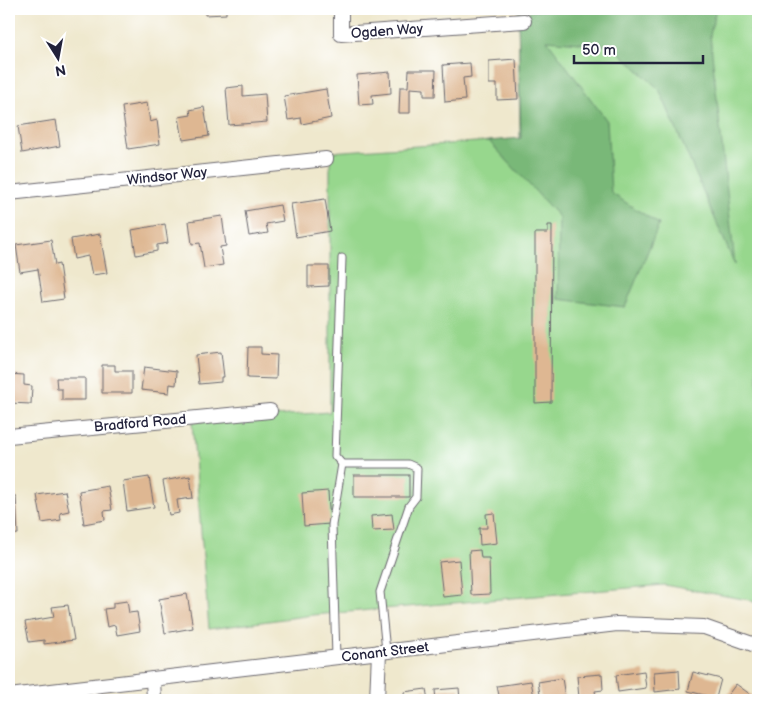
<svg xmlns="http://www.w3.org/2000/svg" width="767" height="709" viewBox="0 0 767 709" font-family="'Balsamiq Sans',sans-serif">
  <rect width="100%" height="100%" fill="#fff"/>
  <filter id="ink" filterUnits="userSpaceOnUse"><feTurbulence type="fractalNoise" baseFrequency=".02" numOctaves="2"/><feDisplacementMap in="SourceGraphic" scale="10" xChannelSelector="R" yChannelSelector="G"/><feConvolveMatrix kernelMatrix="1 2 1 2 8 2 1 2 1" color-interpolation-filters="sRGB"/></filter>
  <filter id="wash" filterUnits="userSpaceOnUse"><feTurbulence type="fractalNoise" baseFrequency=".0096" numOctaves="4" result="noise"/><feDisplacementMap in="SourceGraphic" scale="20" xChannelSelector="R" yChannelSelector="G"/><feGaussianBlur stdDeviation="1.12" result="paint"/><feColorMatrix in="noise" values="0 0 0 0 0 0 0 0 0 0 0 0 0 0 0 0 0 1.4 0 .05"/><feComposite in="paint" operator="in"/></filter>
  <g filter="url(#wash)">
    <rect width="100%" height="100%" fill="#efe8cd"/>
    <polygon fill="#97d78d" stroke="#5c7c64" points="551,9 758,9 758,604 749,600 664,585 313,615 209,629 192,422 330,412 330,152 520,139 518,13"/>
    <polygon fill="#79b878" stroke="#4e6d5a" points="551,9 716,9 710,35 735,265 659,89 612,46 547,40 607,121 611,193 659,224 625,307 558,299 559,217 489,141 521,138 518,13"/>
    <g id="blocks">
      <g fill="#deb792">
        <polygon points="204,9 226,9 226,14 205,15"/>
        <polygon points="516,59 518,99 497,100 497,84 489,84 489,61"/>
        <polygon points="470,63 471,77 463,78 465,100 445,102 443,65"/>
        <polygon points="409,70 436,70 435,96 424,96 424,89 410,88 410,113 399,113 400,87 408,87"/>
        <polygon points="390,72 391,93 372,95 373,104 359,105 357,75"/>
        <polygon points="243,86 243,96 265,94 267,122 229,125 226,88"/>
        <polygon points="326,89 331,118 302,124 301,118 288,120 284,96"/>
        <polygon points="147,103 150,122 157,120 160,144 128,149 122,107"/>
        <polygon points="204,107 209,136 183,140 179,117 191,115 190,110"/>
        <polygon points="56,120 60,146 22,153 18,126"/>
        <polygon points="325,199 330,231 296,237 291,204"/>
        <polygon points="280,205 283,221 266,224 268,233 249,236 245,211"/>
        <polygon points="222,216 226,246 220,247 223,265 204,268 200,243 192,244 189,221"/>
        <polygon points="165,224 168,243 157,245 157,251 136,255 132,230"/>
        <polygon points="548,225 552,225 551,402 535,403 535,233 548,233"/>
        <polygon points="100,234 107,273 92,275 88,256 74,259 71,239"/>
        <polygon points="51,240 55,265 59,264 64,299 43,302 38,269 20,272 16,245"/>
        <polygon points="308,266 329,266 329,286 308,287"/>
        <polygon points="248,347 261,347 261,354 277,355 276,379 247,378"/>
        <polygon points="221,352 224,377 221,377 221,382 199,384 196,355"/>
        <polygon points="102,365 115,365 115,371 132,371 132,393 102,393"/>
        <polygon points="144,367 177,371 176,385 170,384 169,393 141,390"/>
        <polygon points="9,374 24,375 24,385 32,386 31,404 9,403"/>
        <polygon points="56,378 85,378 85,400 62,400 62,389 57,389"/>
        <rect x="354" y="475" width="55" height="22"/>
        <polygon points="190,476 193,498 177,500 179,513 169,515 163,481"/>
        <polygon points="149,477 154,507 127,511 123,481"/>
        <polygon points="108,486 112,510 104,511 105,520 84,524 79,491"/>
        <polygon points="65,491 69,511 60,513 61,520 42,523 37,495"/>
        <polygon points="328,491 330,524 304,526 302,493"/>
        <polygon points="9,496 16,496 18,534 9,535"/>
        <polygon points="494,513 497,543 480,545 479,528 487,528 486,514"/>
        <polygon points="392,514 394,530 372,531 371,516"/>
        <polygon points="480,550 481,558 489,558 490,594 471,595 469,551"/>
        <polygon points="459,560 462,595 443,597 439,562"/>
        <polygon points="187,594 193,628 165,633 159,599"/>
        <polygon points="127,601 129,613 137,612 140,631 117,635 115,625 107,627 104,609 113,608 113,603"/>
        <polygon points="68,605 74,640 44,644 44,640 29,642 25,622 54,617 52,607"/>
        <polygon points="679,670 680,689 655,692 654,672"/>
        <polygon points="644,671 646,688 618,692 616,675"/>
        <polygon points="693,672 721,679 716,698 688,691"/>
        <polygon points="602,674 603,690 595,691 596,696 579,698 577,676"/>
        <polygon points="562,678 565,697 541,700 538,682"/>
        <polygon points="531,681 534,697 500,700 497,686"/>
        <polygon points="736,684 758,700 724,700"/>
        <polygon points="459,688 460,700 436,700 435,690"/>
        <polygon points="426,689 428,700 405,700 404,692"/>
        <polygon points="215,696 215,700 198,700 198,697"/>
      </g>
    </g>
  </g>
  <g filter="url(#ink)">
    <use href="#blocks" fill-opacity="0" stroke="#6a676e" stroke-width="1"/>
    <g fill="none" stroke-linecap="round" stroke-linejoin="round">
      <defs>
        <g id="lane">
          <polyline points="342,258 335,456 342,464 408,464 417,468 416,497 409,506 380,592 386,651"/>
          <polyline points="336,657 332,525 342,464"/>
        </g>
        <g id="street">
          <polyline points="341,9 341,34 524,21"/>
          <polyline points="9,193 326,159"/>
          <polyline points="9,436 270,411"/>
          <polyline points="153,679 154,700"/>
          <polyline points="9,696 617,624 704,627 758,646"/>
          <polyline points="377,700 379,652"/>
        </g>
      </defs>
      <use href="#lane" stroke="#6a676e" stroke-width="9"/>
      <use href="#street" stroke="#6a676e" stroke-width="16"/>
      <use href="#lane" stroke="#fff" stroke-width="7"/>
      <use href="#street" stroke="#fff" stroke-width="14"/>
    </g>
  </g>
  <g text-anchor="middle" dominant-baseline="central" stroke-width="4" stroke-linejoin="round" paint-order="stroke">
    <g font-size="14" fill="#22223b" stroke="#fff">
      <text transform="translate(387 31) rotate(-4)">Ogden Way</text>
      <text transform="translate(167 176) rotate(-6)">Windsor Way</text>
      <text transform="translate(140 423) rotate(-5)">Bradford Road</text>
      <text transform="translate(385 652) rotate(-7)">Conant Street</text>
    </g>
  </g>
  <rect width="767" height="709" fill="none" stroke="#fff" stroke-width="30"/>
  <g transform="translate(58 58) rotate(169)" stroke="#ffffff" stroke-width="4" paint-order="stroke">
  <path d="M0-4L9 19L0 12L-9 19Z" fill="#22223b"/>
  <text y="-8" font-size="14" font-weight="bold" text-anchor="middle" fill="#22223b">N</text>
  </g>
  <path d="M574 55v8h129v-8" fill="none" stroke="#22223b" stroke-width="2.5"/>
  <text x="582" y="55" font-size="15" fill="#22223b" stroke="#ffffff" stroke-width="4" paint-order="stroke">50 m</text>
</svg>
